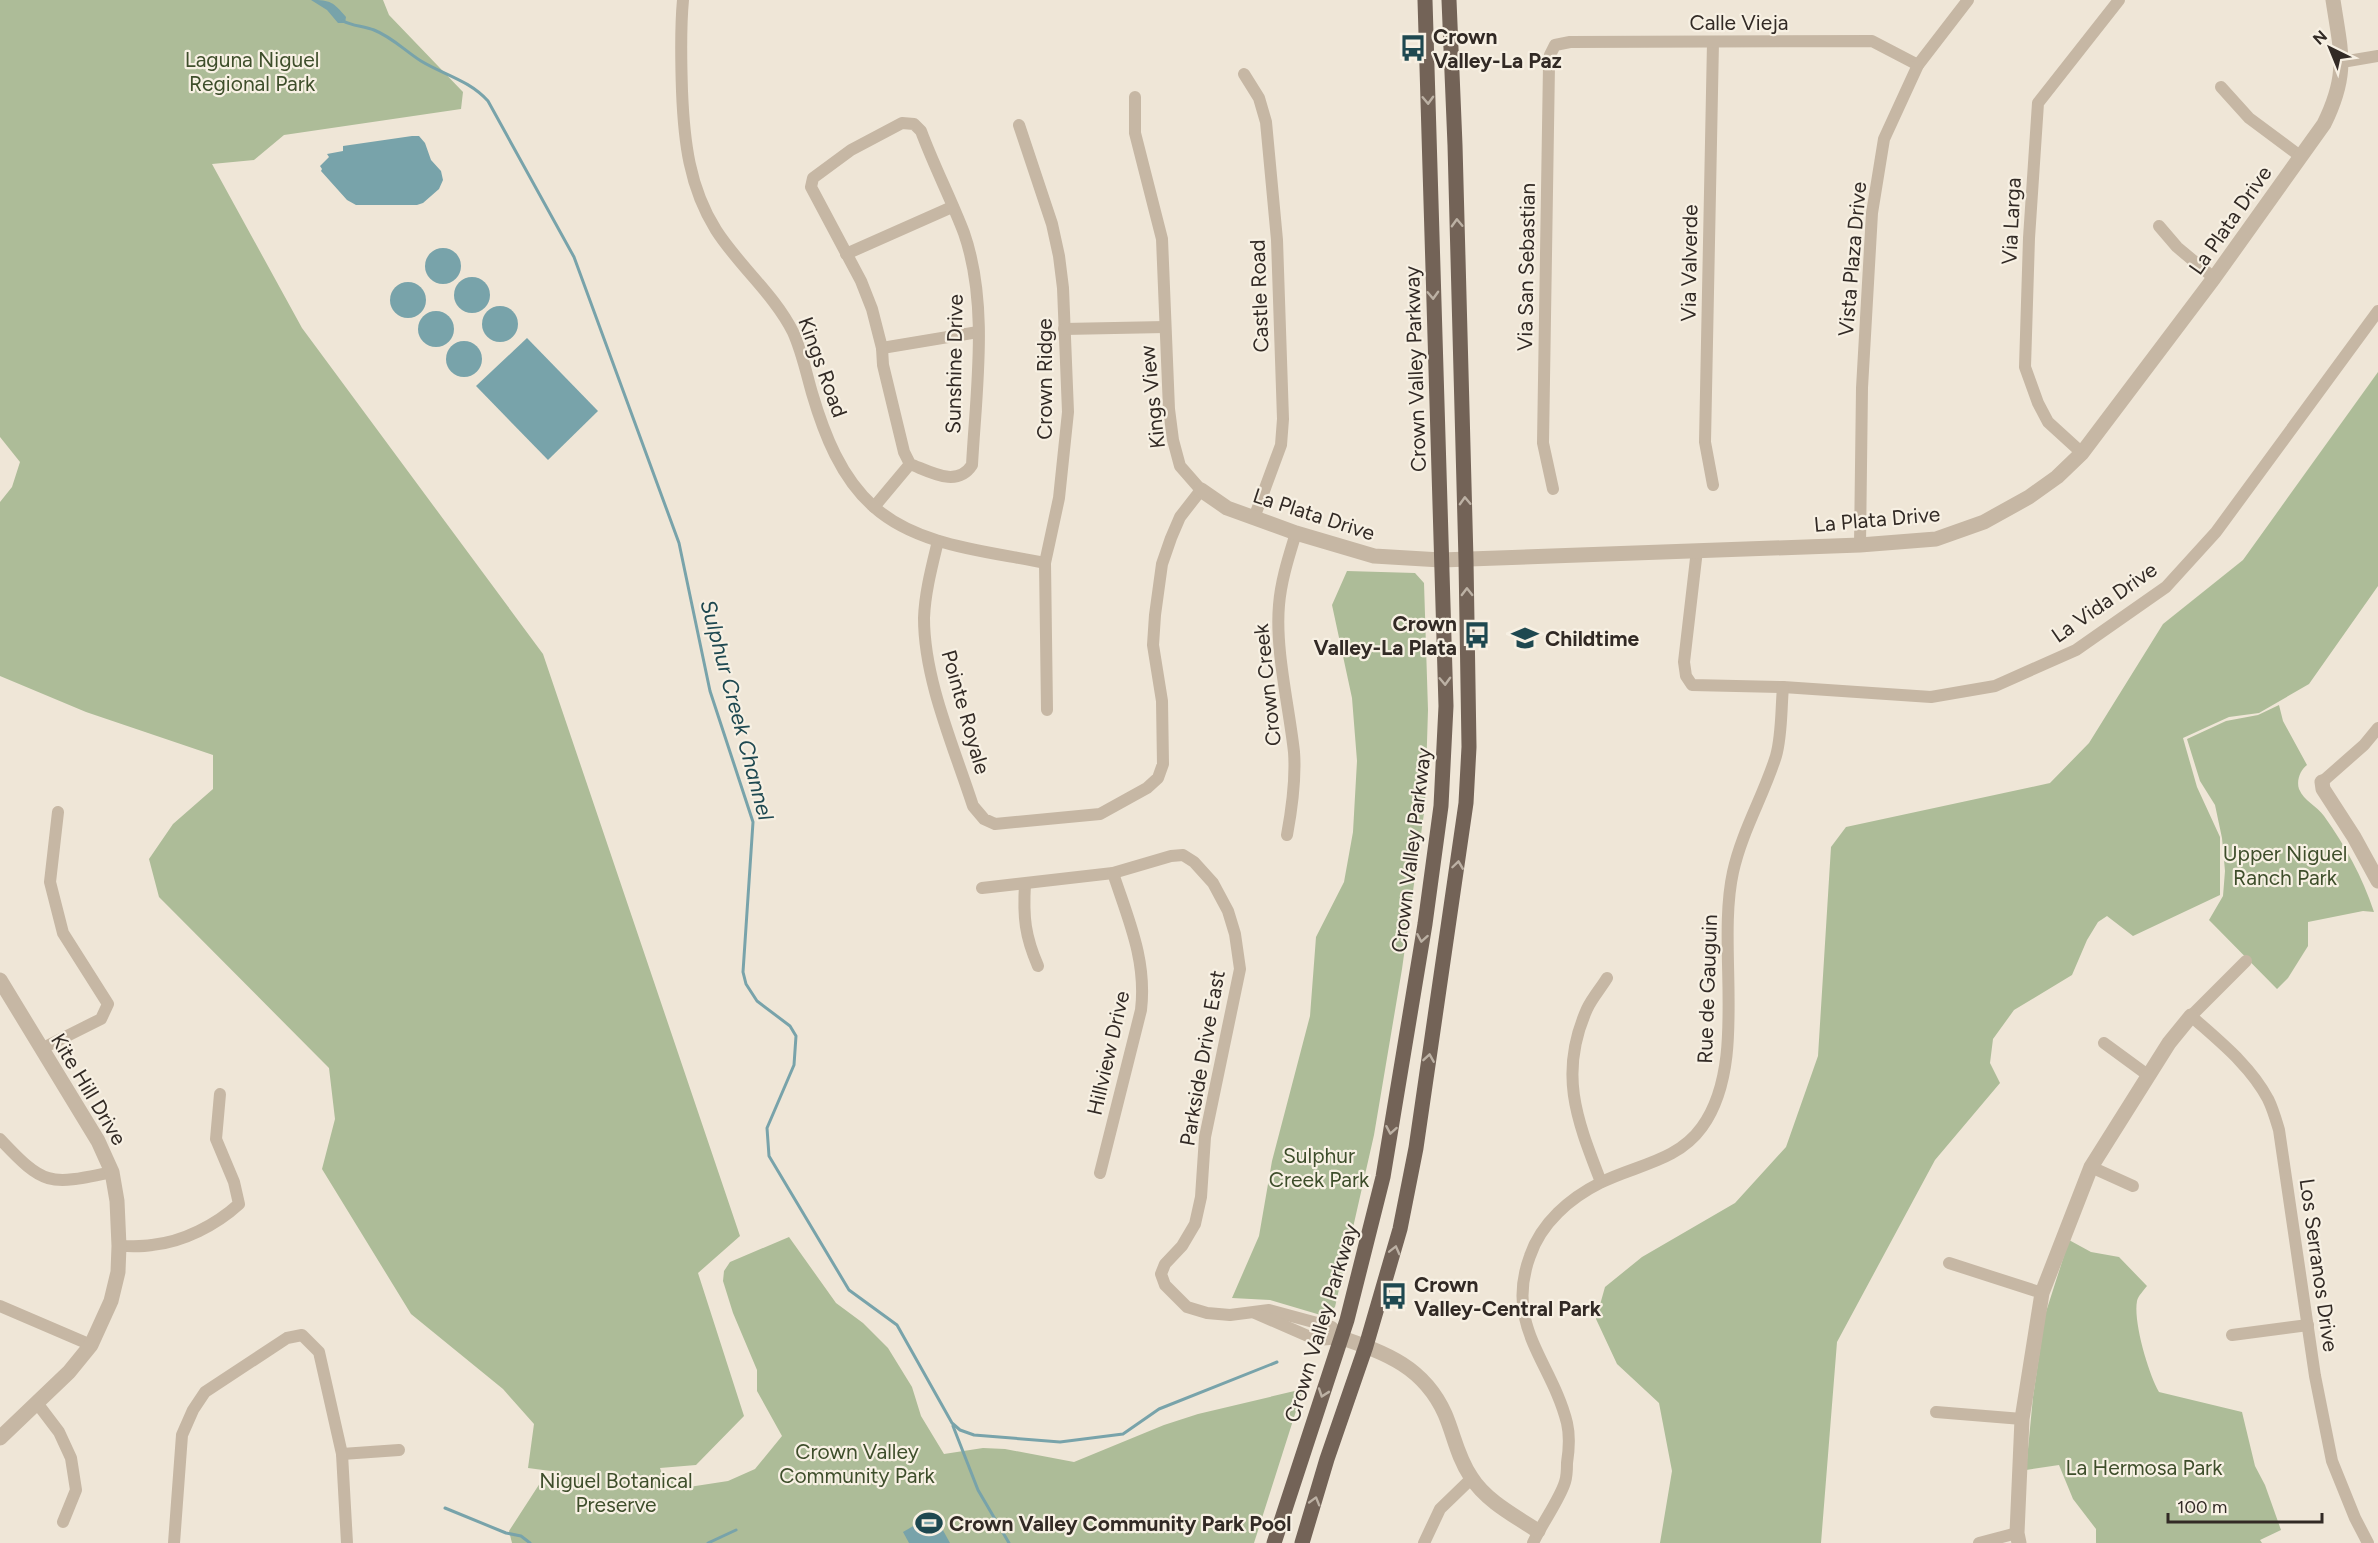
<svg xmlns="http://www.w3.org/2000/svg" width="2378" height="1543" viewBox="0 0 2378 1543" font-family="Figtree,sans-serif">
  <rect width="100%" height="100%" fill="#efe6d7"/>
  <g fill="#adbc98">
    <polygon points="0,0 383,0 389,15 463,92 461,109 284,135 254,160 212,164 302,328 543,654 740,1236 698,1273 744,1416 696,1465 660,1468 663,1477 689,1487 728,1481 755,1469 782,1436 757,1391 757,1370 733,1313 723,1281 724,1271 730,1262 789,1237 836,1303 863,1323 888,1348 912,1387 921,1416 944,1454 983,1448 1005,1449 1074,1462 1164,1425 1198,1414 1303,1389 1254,1543 512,1543 509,1531 542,1480 558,1472 528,1468 534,1424 503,1389 411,1314 322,1169 335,1119 329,1068 159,897 149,859 173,824 213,789 213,755 86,712 0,676 0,502 12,487 20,462 0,437"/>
    <polygon points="2378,372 2378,586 2309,684 2259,713 2229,717 2183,738 2197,787 2220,837 2220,895 2133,936 2107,916 2098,922 2087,940 2072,975 2014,1010 1993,1039 1990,1063 2000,1083 1935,1160 1837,1342 1821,1543 1660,1543 1672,1471 1659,1403 1617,1364 1596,1319 1605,1287 1642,1257 1735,1203 1786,1147 1818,1056 1831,847 1846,827 2050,783 2089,743 2163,624 2243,560"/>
    <polygon points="1347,571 1415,573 1424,583 1428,710 1425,806 1402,969 1374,1135 1335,1307 1324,1316 1270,1300 1232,1298 1259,1236 1272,1161 1310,1016 1316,937 1344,882 1353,832 1357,761 1352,698 1332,605"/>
    <path d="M2279,705L2283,721L2307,765C2301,769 2296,780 2299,789C2304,801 2317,806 2324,816C2346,847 2362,876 2374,912L2363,911L2308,922V946L2288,978L2277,989L2209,920L2223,896L2225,871L2222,838L2215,805L2200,781L2187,739L2226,721L2258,715Z"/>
    <path d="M2069,1240L2091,1252L2119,1257L2147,1286C2144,1290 2138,1296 2137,1301C2133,1322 2149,1375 2159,1392L2242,1412L2255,1466L2265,1485L2281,1530L2260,1540L2262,1543H2096V1529L2073,1499L2059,1465L2026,1470L2033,1397L2045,1315Z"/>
  </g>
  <g fill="#78a3aa">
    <path d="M311,0C331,0 333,2 346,17L345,23H338L327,10Z"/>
    <polygon points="412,136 419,136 425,143 431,160 441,171 443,180 439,189 423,203 417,205 356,205 347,200 321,171 322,169 320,166 329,157 327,154 343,151 343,146"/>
    <circle cx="443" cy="266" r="18"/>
    <circle cx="472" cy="295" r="18"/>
    <circle cx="408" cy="300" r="18"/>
    <circle cx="500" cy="324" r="18"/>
    <circle cx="436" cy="329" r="18"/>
    <polygon points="527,338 598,411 548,460 476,386"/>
    <circle cx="464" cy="359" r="18"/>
    <polygon points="934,1514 950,1543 909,1543 903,1532"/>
  </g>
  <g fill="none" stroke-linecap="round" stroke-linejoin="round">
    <g stroke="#78a3aa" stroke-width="3">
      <path d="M343,21C352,26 364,26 374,30C392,37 405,51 421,61C444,75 469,80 488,101L574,257L679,543L710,691L753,822L743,972L746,984L757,1001L790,1026L796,1036L794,1065L767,1128L769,1156L849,1290L897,1325L952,1423L960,1430L974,1435L1060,1442L1123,1434L1159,1409L1277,1362"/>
      <polyline points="953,1426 978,1490 1009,1543"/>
      <polyline points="445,1508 506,1533 521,1536 530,1543"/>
      <polyline points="708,1543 736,1530"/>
    </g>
    <g stroke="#c6b7a4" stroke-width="12">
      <path d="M683,0C680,31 681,60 682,91C684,141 689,187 716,230C739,266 774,294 793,332C802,352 806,372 812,393C824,434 841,478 874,507C919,547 988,551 1045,563"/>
      <polyline points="2342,62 2378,56"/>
      <polyline points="1244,74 1259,98 1266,122 1277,240 1283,419 1281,445 1254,518"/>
      <polyline points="2221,87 2249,118 2300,156"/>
      <polyline points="1019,125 1052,224 1059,256 1063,288 1068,412 1059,498 1045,563 1047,710"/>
      <polyline points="2159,226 2177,247 2214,278"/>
      <polyline points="846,254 952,207"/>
      <polyline points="1064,329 1165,327"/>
      <polyline points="882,348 978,332"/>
      <polyline points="2082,453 2048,422 2038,403 2025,367 2029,238 2038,103 2119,0"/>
      <polyline points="1713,485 1705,442 1713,42"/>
      <polyline points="1553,489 1543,443 1549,65 1550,55 1555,45 1570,42 1872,41 1918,65"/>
      <path d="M874,507L910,464C931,472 957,488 972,465C976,390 989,305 964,233C951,199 934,166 921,131L914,124L902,123L851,150L813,178L811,187L861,281L872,309L882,348L883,365L904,452L910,464"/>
      <path d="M938,541C932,566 925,592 924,618C924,680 954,747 973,806L984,819L995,824L1100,814L1147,788L1158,778L1163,764L1162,701L1153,645L1155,615L1162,564L1171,538L1180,517L1201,490L1180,466L1173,440L1169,409L1162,239L1135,133V97"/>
      <polyline points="1860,545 1862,388 1872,213 1884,139 1918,65 1968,0"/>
      <polyline points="1697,550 1684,662 1686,676 1692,685 1783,687 1931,697 1995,686 2076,650 2166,587 2216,532 2378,311"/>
      <polyline points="2322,782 2364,745 2378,728"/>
      <path d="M1287,835C1292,808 1296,779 1294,752C1289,706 1275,650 1279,605C1281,580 1289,556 1296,533"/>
      <path d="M1025,884C1023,917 1025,936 1038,966"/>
      <polyline points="982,888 1113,873 1171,856 1183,855 1194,862 1213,883 1228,911 1235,934 1240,969 1205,1137 1201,1197 1195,1224 1182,1246 1165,1264 1161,1274 1165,1285 1187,1307 1207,1313 1230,1315 1269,1310 1332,1327 1342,1338"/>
      <path d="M2246,961L2191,1016C2219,1041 2250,1065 2268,1099C2273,1109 2276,1120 2279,1130L2315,1376L2332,1461L2355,1518L2368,1543"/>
      <polyline points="2104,1043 2149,1076"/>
      <polyline points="41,1049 101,1019 108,1004 63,933 50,882 58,812"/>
      <path d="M0,1139C45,1187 49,1185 112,1172"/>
      <polyline points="2091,1167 2133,1186"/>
      <path d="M1100,1173L1141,1010C1147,960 1128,919 1113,873"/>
      <path d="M1601,1182C1577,1120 1558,1074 1587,1009C1592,998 1601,988 1607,978"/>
      <path d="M119,1246C130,1246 141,1247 152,1245C183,1242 216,1225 239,1204L234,1182L216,1139L220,1094"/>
      <polyline points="1949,1263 2042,1293"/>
      <polyline points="0,1306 91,1345"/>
      <polyline points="1255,1313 1317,1340 1342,1338"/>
      <polyline points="2232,1335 2308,1325"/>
      <polyline points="37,1403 59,1432 71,1458 76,1490 63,1522"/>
      <polyline points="1936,1412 2022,1419"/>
      <polyline points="342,1454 399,1450"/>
      <polyline points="174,1543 182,1435 193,1410 205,1392 287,1338 302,1335 319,1352 342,1454 347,1543"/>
      <polyline points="1424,1543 1440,1509 1472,1478"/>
      <path d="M1533,1543C1541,1525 1560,1499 1565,1482C1567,1476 1567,1469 1567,1463C1569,1450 1570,1436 1567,1423C1552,1362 1504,1326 1530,1256C1541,1223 1570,1198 1600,1183C1635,1165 1677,1162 1702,1127C1749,1062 1716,949 1733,872C1742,831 1764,795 1776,756C1782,735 1781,709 1783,687"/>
      <polyline points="1979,1543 2017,1533"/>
    </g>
    <g stroke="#c6b7a4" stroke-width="15">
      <path d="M1201,490L1227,508L1296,533L1374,556L1441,560L1860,545L1936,539L1984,522L2029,497L2057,477L2082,453L2214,278L2324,124C2349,73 2341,53 2333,0"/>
      <polyline points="2322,782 2323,789 2354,837 2378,881"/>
      <polyline points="0,980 98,1141 112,1172 117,1201 119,1246 118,1272 111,1301 91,1345 69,1372 0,1438"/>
      <path d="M1342,1338C1386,1353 1424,1367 1445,1414C1454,1435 1457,1456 1471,1477C1486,1501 1515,1516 1538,1531"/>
      <polyline points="2019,1543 2017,1533 2022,1419 2042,1293 2091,1167 2169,1043 2191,1016"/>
    </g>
    <g stroke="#736357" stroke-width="15">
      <polyline points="1274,1543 1347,1320 1383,1177 1425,924 1441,806 1446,706 1425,0"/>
      <polyline points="1302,1543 1327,1459 1366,1346 1400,1229 1416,1148 1466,803 1469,747 1466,560 1455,145 1449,0"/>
    </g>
  </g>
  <defs><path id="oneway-chevron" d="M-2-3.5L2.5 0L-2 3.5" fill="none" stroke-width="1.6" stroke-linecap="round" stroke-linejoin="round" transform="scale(1.5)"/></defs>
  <g stroke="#bcb1a4">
    <use href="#oneway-chevron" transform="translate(1428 100) rotate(88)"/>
    <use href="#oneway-chevron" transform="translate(1457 223) rotate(-92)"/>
    <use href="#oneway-chevron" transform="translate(1433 295) rotate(88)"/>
    <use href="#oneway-chevron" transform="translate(1465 501) rotate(-92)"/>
    <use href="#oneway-chevron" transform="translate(1467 592) rotate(-91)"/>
    <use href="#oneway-chevron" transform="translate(1445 681) rotate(88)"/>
    <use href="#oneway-chevron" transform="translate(1458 865) rotate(-82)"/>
    <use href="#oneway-chevron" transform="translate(1422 938) rotate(100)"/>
    <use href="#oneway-chevron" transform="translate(1429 1058) rotate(-81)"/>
    <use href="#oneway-chevron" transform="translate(1391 1130) rotate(100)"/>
    <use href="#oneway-chevron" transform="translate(1395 1250) rotate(-76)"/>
    <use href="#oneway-chevron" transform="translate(1323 1393) rotate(109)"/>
    <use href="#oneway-chevron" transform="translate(1315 1501) rotate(-74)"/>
  </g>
  <defs>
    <symbol id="bus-bare" viewBox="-9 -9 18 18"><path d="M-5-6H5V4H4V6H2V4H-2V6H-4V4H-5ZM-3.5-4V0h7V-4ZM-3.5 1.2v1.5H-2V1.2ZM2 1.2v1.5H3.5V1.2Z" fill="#1e4850" stroke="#f7f0e3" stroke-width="2.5" paint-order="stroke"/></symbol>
    <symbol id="school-bare" viewBox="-9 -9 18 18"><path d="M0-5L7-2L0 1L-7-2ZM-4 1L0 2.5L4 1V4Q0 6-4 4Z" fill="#1e4850" stroke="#f7f0e3" stroke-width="2.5" paint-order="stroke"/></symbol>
    <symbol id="stadium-bare" viewBox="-9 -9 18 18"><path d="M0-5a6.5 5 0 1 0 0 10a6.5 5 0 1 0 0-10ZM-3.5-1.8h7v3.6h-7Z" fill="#1e4850" stroke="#f7f0e3" stroke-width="2.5" paint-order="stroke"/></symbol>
  </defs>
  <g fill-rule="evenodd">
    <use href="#bus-bare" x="1394" y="29" width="38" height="38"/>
    <use href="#bus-bare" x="1458" y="616" width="38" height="38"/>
    <use href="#school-bare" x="1506" y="619" width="38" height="38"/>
    <use href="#bus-bare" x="1375" y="1277" width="38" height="38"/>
    <use href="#stadium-bare" x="910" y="1504" width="38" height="38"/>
  </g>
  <g text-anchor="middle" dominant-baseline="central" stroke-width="4.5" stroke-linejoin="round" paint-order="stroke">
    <g font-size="21" fill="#322a25" stroke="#f7f0e3">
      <text x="1739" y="22">Calle Vieja</text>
      <text transform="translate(2230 220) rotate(-55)">La Plata Drive</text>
      <text transform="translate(2011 221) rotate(-87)">Via Larga</text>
      <text transform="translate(1852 259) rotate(-85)">Vista Plaza Drive</text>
      <text transform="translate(1689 263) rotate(-89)">Via Valverde</text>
      <text transform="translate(1526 267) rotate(-89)">Via San Sebastian</text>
      <text transform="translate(1259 296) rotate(-92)">Castle Road</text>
      <text transform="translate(954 364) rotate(-89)">Sunshine Drive</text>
      <text transform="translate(823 367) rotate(70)">Kings Road</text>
      <text transform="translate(1415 369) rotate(-92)">Crown Valley Parkway</text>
      <text transform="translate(1044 379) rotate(-90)">Crown Ridge</text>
      <text transform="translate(1152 397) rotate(-96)">Kings View</text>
      <text transform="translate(1314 514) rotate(18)">La Plata Drive</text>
      <text transform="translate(1877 519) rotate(-5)">La Plata Drive</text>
      <text transform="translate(2104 602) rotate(-35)">La Vida Drive</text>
      <text transform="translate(1267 685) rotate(-96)">Crown Creek</text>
      <text transform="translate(966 712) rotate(74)">Pointe Royale</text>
      <text transform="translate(1411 850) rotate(-83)">Crown Valley Parkway</text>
      <text transform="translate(1707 989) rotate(-88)">Rue de Gauguin</text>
      <text transform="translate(1108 1053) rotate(-77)">Hillview Drive</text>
      <text transform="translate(1202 1058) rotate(-80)">Parkside Drive East</text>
      <text transform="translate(89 1089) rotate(59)">Kite Hill Drive</text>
      <text transform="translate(2319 1265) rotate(82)">Los Serranos Drive</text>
      <text transform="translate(1321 1323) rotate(-73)">Crown Valley Parkway</text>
    </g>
    <g font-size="21" font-weight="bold" fill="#322a25" stroke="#f7f0e3" text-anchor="start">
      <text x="1433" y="36">Crown<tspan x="1433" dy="24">Valley-La Paz</tspan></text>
      <text x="1457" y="623" text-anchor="end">Crown<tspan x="1457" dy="24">Valley-La Plata</tspan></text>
      <text x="1545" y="638">Childtime</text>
      <text x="1414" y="1284">Crown<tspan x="1414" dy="24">Valley-Central Park</tspan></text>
      <text x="949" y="1523">Crown Valley Community Park Pool</text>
    </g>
    <g font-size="21" fill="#3e4e2b" stroke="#f7f0e3">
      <text x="252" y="59">Laguna Niguel<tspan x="252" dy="24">Regional Park</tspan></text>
      <text x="2285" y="853">Upper Niguel<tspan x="2285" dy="24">Ranch Park</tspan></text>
      <text x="1319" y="1155">Sulphur<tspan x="1319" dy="24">Creek Park</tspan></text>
      <text x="857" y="1451">Crown Valley<tspan x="857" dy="24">Community Park</tspan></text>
      <text x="2144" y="1467">La Hermosa Park</text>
      <text x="616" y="1480">Niguel Botanical<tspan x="616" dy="24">Preserve</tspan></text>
    </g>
    <g font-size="22" font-style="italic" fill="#1e4850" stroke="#f7f0e3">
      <text transform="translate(737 710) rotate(75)">Sulphur Creek Channel</text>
    </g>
  </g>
  <g transform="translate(2330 48) rotate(317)" stroke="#f7f0e3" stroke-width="4.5" paint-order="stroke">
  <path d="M0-4.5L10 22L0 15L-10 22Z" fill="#322a25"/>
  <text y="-9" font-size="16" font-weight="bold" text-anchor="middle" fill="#322a25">N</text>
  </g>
  <path d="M2168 1513v9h154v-9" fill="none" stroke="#322a25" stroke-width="3"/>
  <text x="2177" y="1513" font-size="18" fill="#322a25" stroke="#f7f0e3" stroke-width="4.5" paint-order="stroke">100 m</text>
</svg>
